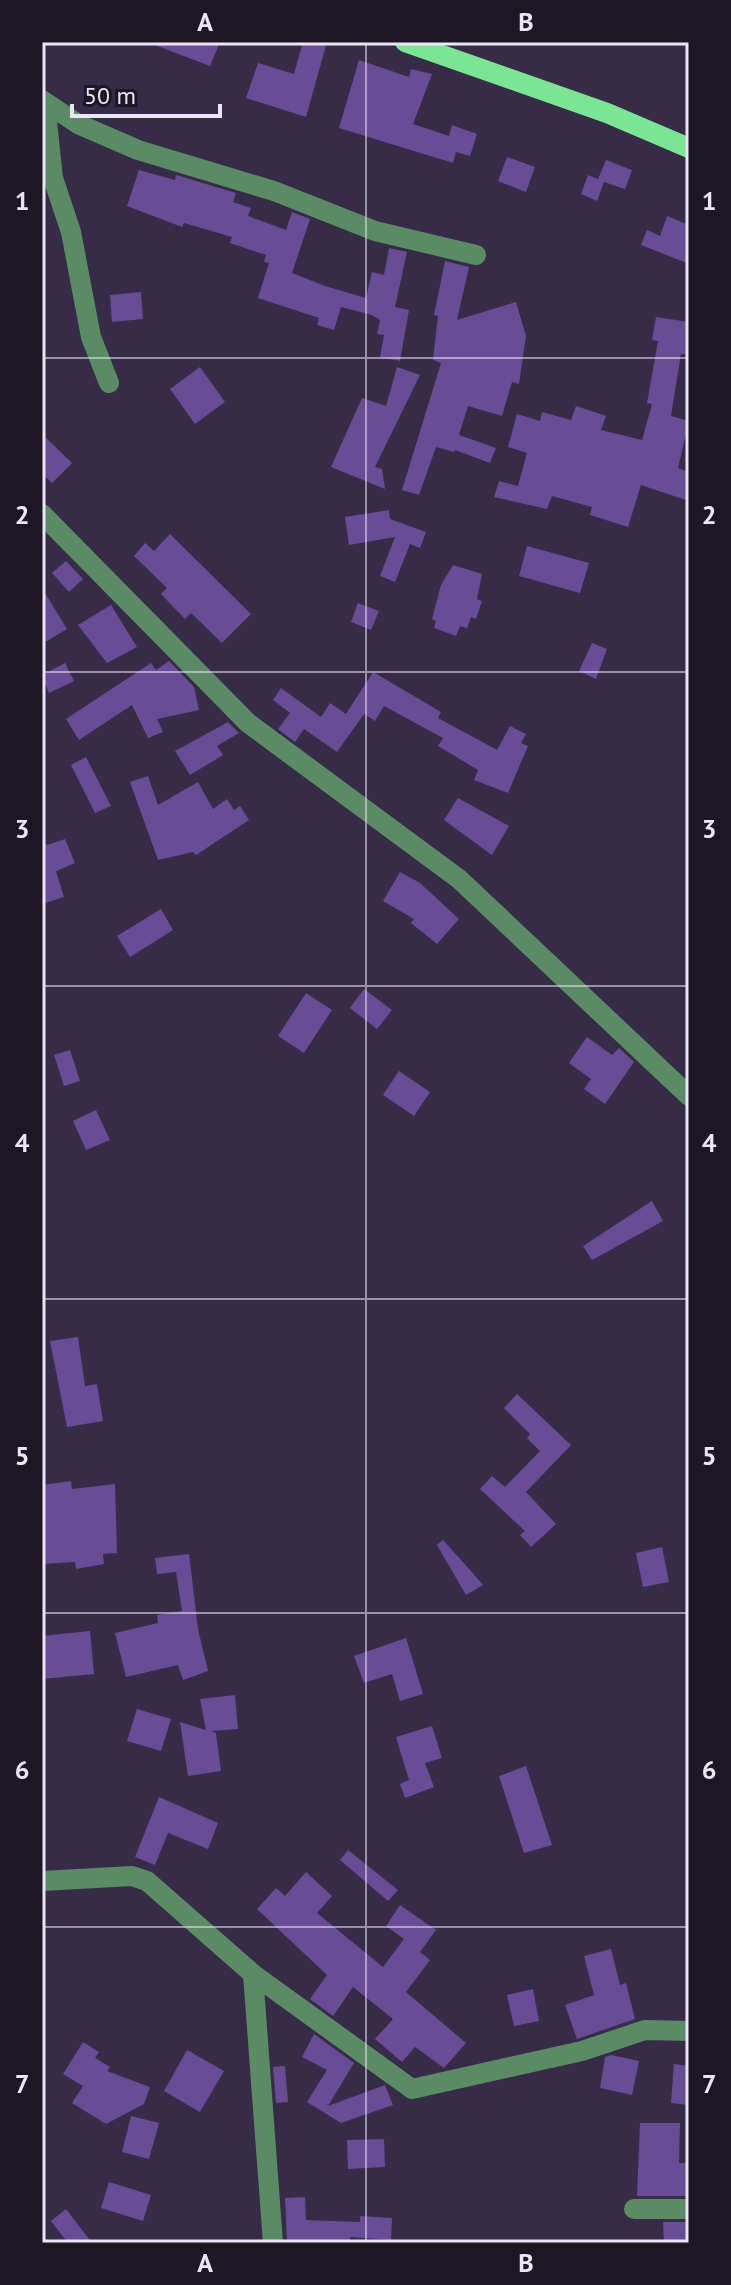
<svg xmlns="http://www.w3.org/2000/svg" width="731" height="2285" viewBox="0 0 731 2285" font-family="'PT Sans',sans-serif">
  <rect width="100%" height="100%" fill="#362c47"/>
  <g fill="#684c96">
    <polygon points="147,42 220,42 210,66"/>
    <polygon points="303,42 327,42 306,117 246,98 258,63 294,74"/>
    <polygon points="359,60 409,77 411,69 432,74 413,124 449,136 452,125 477,134 470,156 456,152 453,163 339,128"/>
    <polygon points="507,157 535,167 526,192 498,181"/>
    <polygon points="606,160 632,170 625,189 604,182 597,201 581,194 588,175 598,179"/>
    <polygon points="139,170 175,180 176,175 236,193 233,202 251,208 248,216 286,230 292,212 310,219 292,273 325,286 366,298 372,272 384,275 389,248 407,252 395,307 409,310 400,361 380,357 384,335 377,334 380,320 372,315 341,307 334,330 317,325 319,318 258,298 269,263 264,262 266,255 230,243 232,237 184,223 182,227 127,206"/>
    <polygon points="667,216 689,225 689,264 641,245 647,230 660,236"/>
    <polygon points="445,261 469,267 457,320 516,302 526,336 519,384 512,382 502,416 468,406 459,435 496,448 490,463 455,450 454,452 436,447 419,495 402,490 441,363 433,360 438,316 434,315"/>
    <polygon points="141,292 143,319 112,322 110,295"/>
    <polygon points="656,317 689,322 689,355 681,354 671,416 689,421 678,468 689,472 689,501 641,485 628,527 590,515 592,507 552,496 547,509 494,497 499,481 518,486 527,453 508,447 517,414 540,421 542,412 571,420 576,406 606,416 601,430 642,440 652,404 647,403 658,341 652,340"/>
    <polygon points="200,367 225,402 195,424 170,389"/>
    <polygon points="397,367 420,375 375,467 382,469 385,489 331,467 362,398 386,406"/>
    <polygon points="42,434 72,463 52,483 42,474"/>
    <polygon points="389,510 390,519 426,532 420,548 410,544 395,582 380,576 395,537 349,545 345,517"/>
    <polygon points="170,534 251,614 222,643 191,613 185,619 161,594 167,588 134,556 145,543 154,551"/>
    <polygon points="527,546 589,563 580,593 519,576"/>
    <polygon points="66,561 83,579 69,592 52,573"/>
    <polygon points="453,565 482,574 477,599 482,601 476,619 471,617 467,628 460,626 456,636 434,628 436,621 432,619 441,585"/>
    <polygon points="42,588 67,629 42,644"/>
    <polygon points="358,603 379,611 371,630 351,622"/>
    <polygon points="111,605 137,647 107,663 78,625"/>
    <polygon points="592,643 607,649 596,679 579,671"/>
    <polygon points="169,661 194,687 199,710 157,719 163,732 148,738 132,705 79,740 66,719 151,663 156,670"/>
    <polygon points="65,663 74,681 49,693 42,675"/>
    <polygon points="373,672 441,712 438,718 497,750 510,726 526,734 521,743 528,746 508,793 474,780 478,770 438,746 443,738 384,706 375,721 364,714 337,752 304,729 295,742 278,729 290,713 273,700 281,688 321,717 330,703 346,714"/>
    <polygon points="228,722 239,733 217,746 223,755 190,775 175,751"/>
    <polygon points="86,757 111,806 95,813 71,765"/>
    <polygon points="148,776 158,805 198,782 213,809 227,799 234,810 240,806 249,820 196,855 193,852 158,860 130,782"/>
    <polygon points="458,798 509,826 492,855 444,820"/>
    <polygon points="42,839 47,845 65,839 75,863 56,871 64,897 42,904"/>
    <polygon points="400,872 420,883 459,919 437,944 411,923 414,919 383,901"/>
    <polygon points="161,909 173,930 130,957 117,936"/>
    <polygon points="364,989 392,1010 377,1029 350,1008"/>
    <polygon points="306,993 332,1010 304,1053 278,1036"/>
    <polygon points="587,1037 612,1055 619,1048 634,1062 605,1104 584,1089 591,1079 569,1063"/>
    <polygon points="70,1050 80,1081 64,1086 54,1055"/>
    <polygon points="399,1071 430,1092 414,1116 383,1095"/>
    <polygon points="96,1110 110,1140 86,1150 73,1121"/>
    <polygon points="652,1201 663,1221 592,1260 583,1246"/>
    <polygon points="78,1337 85,1386 97,1384 103,1421 67,1427 50,1341"/>
    <polygon points="517,1394 571,1445 526,1492 556,1524 531,1547 520,1535 525,1531 480,1489 492,1476 505,1487 540,1451 527,1438 530,1434 504,1408"/>
    <polygon points="71,1481 72,1489 115,1484 117,1553 103,1554 104,1564 76,1569 75,1562 43,1564 42,1485"/>
    <polygon points="443,1540 470,1570 483,1585 466,1595 437,1545"/>
    <polygon points="662,1547 669,1582 643,1587 636,1553"/>
    <polygon points="189,1554 198,1629 208,1671 183,1680 178,1665 126,1677 115,1633 158,1623 157,1615 182,1611 176,1572 157,1574 155,1558"/>
    <polygon points="90,1631 94,1674 42,1679 42,1636"/>
    <polygon points="406,1638 423,1694 400,1701 392,1674 364,1683 354,1656"/>
    <polygon points="235,1695 238,1729 211,1731 216,1733 221,1771 188,1776 180,1722 206,1730 200,1699"/>
    <polygon points="137,1709 171,1719 161,1751 127,1741"/>
    <polygon points="432,1726 442,1758 425,1763 434,1787 405,1798 400,1784 409,1780 396,1737"/>
    <polygon points="526,1766 552,1845 524,1853 499,1776"/>
    <polygon points="159,1797 218,1823 208,1849 168,1833 155,1865 135,1857"/>
    <polygon points="348,1850 398,1890 388,1901 340,1860"/>
    <polygon points="306,1872 332,1896 317,1913 383,1967 404,1939 386,1926 400,1905 436,1930 420,1952 430,1960 406,1992 466,2043 444,2068 415,2047 402,2062 375,2039 393,2019 353,1987 333,2016 310,1999 327,1975 257,1909 276,1888 285,1896"/>
    <polygon points="611,1949 620,1985 626,1983 635,2019 577,2039 565,2005 594,1995 584,1956"/>
    <polygon points="533,1989 539,2021 514,2026 507,1995"/>
    <polygon points="314,2034 354,2063 328,2106 385,2085 393,2105 341,2123 307,2102 327,2070 302,2057"/>
    <polygon points="83,2042 99,2052 95,2058 110,2067 107,2071 150,2087 144,2104 106,2124 72,2103 83,2086 63,2074"/>
    <polygon points="187,2050 224,2071 200,2112 164,2091"/>
    <polygon points="611,2055 639,2061 632,2095 600,2088 605,2057"/>
    <polygon points="674,2064 689,2066 689,2105 671,2103"/>
    <polygon points="285,2066 288,2102 276,2103 273,2067"/>
    <polygon points="131,2116 159,2123 149,2159 122,2152"/>
    <polygon points="640,2123 680,2123 679,2163 689,2163 689,2196 637,2196"/>
    <polygon points="384,2139 385,2167 348,2169 347,2140"/>
    <polygon points="109,2182 151,2195 143,2221 101,2208"/>
    <polygon points="305,2197 306,2220 360,2222 360,2216 392,2218 391,2240 350,2237 350,2243 287,2243 285,2198"/>
    <polygon points="66,2209 92,2243 68,2243 51,2221"/>
    <polygon points="663,2222 689,2222 689,2243 664,2243"/>
  </g>
  <g fill="none" stroke-linecap="round" stroke-linejoin="round">
    <g stroke="#5b8b64" stroke-width="20">
      <polyline points="42,100 78,124 138,150 274,191 375,231 476,255"/>
      <polyline points="45,103 53,178 71,232 91,337 109,383"/>
      <polyline points="42,514 248,723 459,879 689,1096"/>
      <polyline points="42,1881 132,1876 147,1881 253,1974 412,2089 582,2051 645,2030 689,2031"/>
      <polyline points="253,1974 273,2243"/>
      <polyline points="634,2209 689,2209"/>
    </g>
    <polyline stroke="#7ce593" stroke-width="20" points="405,42 607,113 689,148"/>
  </g>
  <path fill="none" stroke="#ebe6f7" stroke-width="2" stroke-opacity="0.55" d="M366,42V2243M42,358H689M42,672H689M42,986H689M42,1299H689M42,1613H689M42,1927H689"/>
  <rect width="731" height="2285" fill="none" stroke="#1b1723" stroke-width="88"/>
  <path d="M72 104v12h148v-12" fill="none" stroke="#ebe6f7" stroke-width="4"/>
  <text x="84" y="104" font-size="24" fill="#ebe6f7" stroke="#1b1723" stroke-width="6" paint-order="stroke">50 m</text>
  <rect x="44" y="44" width="643" height="2197" fill="none" stroke="#ebe6f7" stroke-width="3"/>
  <g font-size="26" text-anchor="middle" font-weight="bold" fill="#ebe6f7">
    <text x="205" y="31">A</text>
    <text x="526" y="31">B</text>
    <text x="22" y="210">1</text>
    <text x="709" y="210">1</text>
    <text x="22" y="524">2</text>
    <text x="709" y="524">2</text>
    <text x="22" y="838">3</text>
    <text x="709" y="838">3</text>
    <text x="22" y="1152">4</text>
    <text x="709" y="1152">4</text>
    <text x="22" y="1465">5</text>
    <text x="709" y="1465">5</text>
    <text x="22" y="1779">6</text>
    <text x="709" y="1779">6</text>
    <text x="22" y="2093">7</text>
    <text x="709" y="2093">7</text>
    <text x="205" y="2272">A</text>
    <text x="526" y="2272">B</text>
  </g>
</svg>
